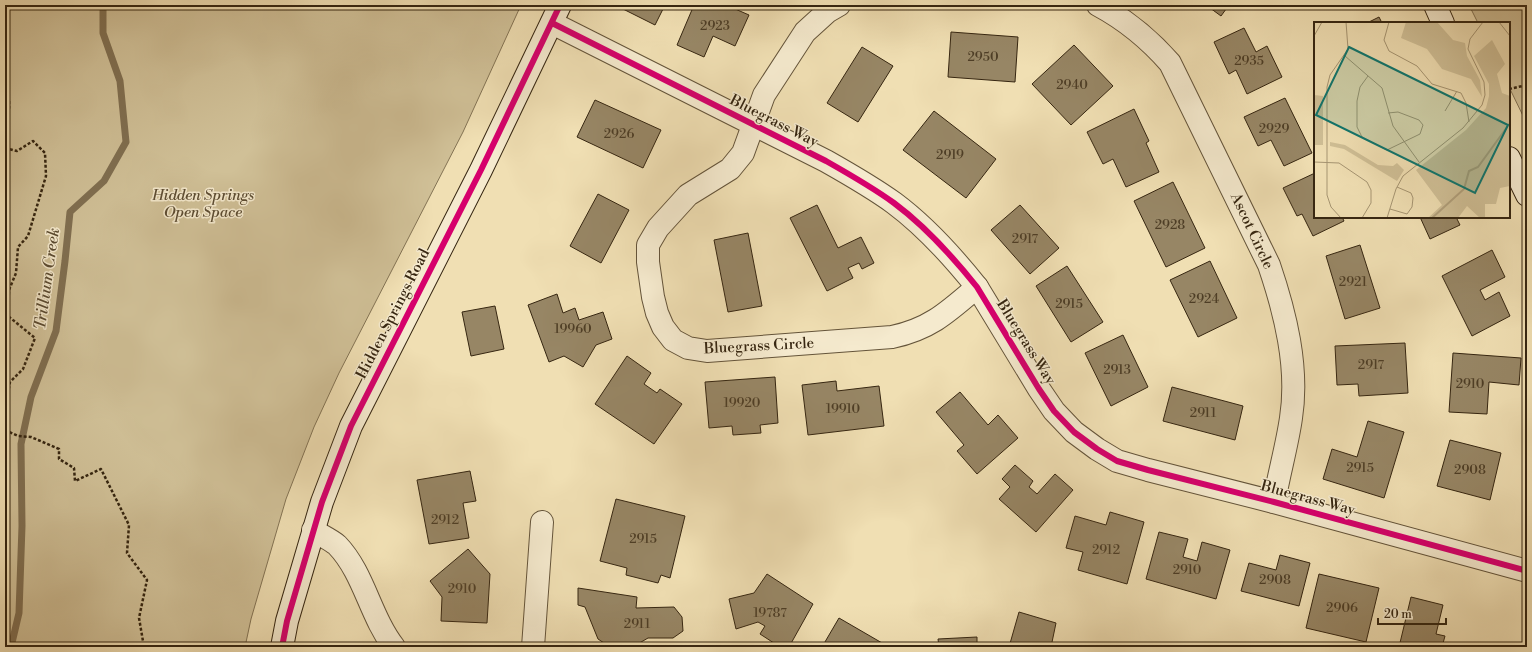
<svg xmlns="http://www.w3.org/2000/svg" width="1532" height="652" viewBox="0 0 1532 652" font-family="'Libre Bodoni',serif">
  <rect width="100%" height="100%" fill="#f0dfb3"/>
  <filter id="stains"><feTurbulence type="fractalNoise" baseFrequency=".005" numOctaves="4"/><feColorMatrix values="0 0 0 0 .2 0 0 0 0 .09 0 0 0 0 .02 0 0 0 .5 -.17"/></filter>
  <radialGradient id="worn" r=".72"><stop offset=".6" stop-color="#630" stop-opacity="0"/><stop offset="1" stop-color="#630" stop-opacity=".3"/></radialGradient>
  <g fill="#d0c097" stroke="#837354">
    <polygon points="5,5 521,5 463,132 339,373 314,427 286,499 251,619 245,647 5,647"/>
    <polygon points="1469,5 1527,5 1527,124 1509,87 1509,23 1478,23"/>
  </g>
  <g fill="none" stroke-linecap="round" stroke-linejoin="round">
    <polyline stroke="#806f51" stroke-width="7" points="11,647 19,613 22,526 21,444 31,397 56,331 65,261 70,212 104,181 126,142 120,81 103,33 103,5"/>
  </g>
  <g fill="#978665" stroke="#362611">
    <polygon points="615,5 665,5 655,25"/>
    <polygon points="694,5 726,5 749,15 735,46 713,36 704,57 677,45"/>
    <polygon points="1180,5 1189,5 1186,9"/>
    <polygon points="1206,5 1229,5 1221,16"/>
    <polygon points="1379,17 1382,23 1367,23"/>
    <polygon points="1244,28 1256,52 1267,46 1282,77 1247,94 1236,70 1229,74 1214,42"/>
    <polygon points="951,32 1018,37 1015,82 948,77"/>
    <polygon points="1074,45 1113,86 1071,125 1032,84"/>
    <polygon points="862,47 893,66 858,122 827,103"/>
    <polygon points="1285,98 1312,153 1284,166 1271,140 1258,146 1244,117"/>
    <polygon points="595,100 661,130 643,168 577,137"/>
    <polygon points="1134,109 1149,141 1146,143 1159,172 1126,187 1113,159 1103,164 1087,132"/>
    <polygon points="934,111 996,159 966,198 903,150"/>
    <polygon points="1315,173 1315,217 1342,217 1344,221 1313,236 1302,214 1297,216 1283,188"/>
    <polygon points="1173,182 1205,248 1166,267 1134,201"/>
    <polygon points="598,194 629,210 601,263 570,246"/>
    <polygon points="817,205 838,248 861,237 874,263 862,269 859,263 848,268 853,278 827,291 790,218"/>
    <polygon points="1020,205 1059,248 1030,274 991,230"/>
    <polygon points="1420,217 1456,217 1460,225 1430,239"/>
    <polygon points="748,233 762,306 728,312 714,240"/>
    <polygon points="1360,245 1380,308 1345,319 1326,256"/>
    <polygon points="1492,250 1505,277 1480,290 1485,300 1499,292 1510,316 1472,336 1442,276"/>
    <polygon points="1210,261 1237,318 1198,337 1170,280"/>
    <polygon points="1067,266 1103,322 1071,342 1036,286"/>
    <polygon points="557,294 563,313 575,308 579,320 603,312 612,339 596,345 583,367 564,356 549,362 528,305"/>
    <polygon points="495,306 504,349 471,356 462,312"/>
    <polygon points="1123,335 1148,387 1111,406 1085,353"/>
    <polygon points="1405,343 1408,393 1359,396 1358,384 1337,385 1335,346"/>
    <polygon points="1453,353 1521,358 1519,385 1489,382 1487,414 1449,412"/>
    <polygon points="627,356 651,373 644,384 657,393 660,389 682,404 654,444 595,404"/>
    <polygon points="775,377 778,423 760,425 761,433 733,435 732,426 709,428 705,382"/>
    <polygon points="836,381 837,391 879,386 884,426 808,435 802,385"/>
    <polygon points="1172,387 1243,406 1235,440 1163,421"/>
    <polygon points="960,392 988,425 998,415 1018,438 977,474 957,451 964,445 936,412"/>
    <polygon points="1368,421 1404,432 1384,498 1323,479 1332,449 1357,457"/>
    <polygon points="1450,440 1501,453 1490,500 1437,486"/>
    <polygon points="1015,465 1033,481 1029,487 1037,494 1055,474 1073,490 1036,532 999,499 1010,487 1002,479"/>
    <polygon points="470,471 476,501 463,503 469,538 429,544 417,480"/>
    <polygon points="616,499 685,516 670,578 661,575 658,583 626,575 627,568 600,561"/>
    <polygon points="1110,512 1144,522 1127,584 1078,570 1083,552 1066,548 1075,516 1106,525"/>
    <polygon points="1159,532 1188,539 1183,557 1197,561 1202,542 1230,550 1216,599 1146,579"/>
    <polygon points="468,549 490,574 487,623 441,621 442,597 430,581"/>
    <polygon points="1280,555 1310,563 1299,606 1241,591 1249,563 1276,570"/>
    <polygon points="767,574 813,604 789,647 780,647 760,634 765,626 758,622 736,629 729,599 754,593"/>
    <polygon points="1319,574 1379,588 1366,642 1306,628"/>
    <polygon points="578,588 637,597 636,608 674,607 682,617 683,631 673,638 648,638 636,645 627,647 610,647 598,639 585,607 578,605"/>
    <polygon points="1411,597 1443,605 1436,634 1445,636 1442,647 1399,647"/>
    <polygon points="1019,612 1056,623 1051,647 1009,647"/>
    <polygon points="839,618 889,647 822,647"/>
    <polygon points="977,637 977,647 939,647 938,639"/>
  </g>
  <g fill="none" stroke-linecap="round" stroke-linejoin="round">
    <defs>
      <g id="street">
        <path d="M839,5L827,12L805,32L764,95L743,153L730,169L688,195L658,228L648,245V262L653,297L657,313L663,327L673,340L688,348L707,351L892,337C930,329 948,312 977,287"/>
        <path d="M1098,5C1126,20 1149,39 1170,63L1269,265C1285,312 1299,367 1291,418C1287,446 1279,473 1274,502"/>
        <path d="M552,23L826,161C849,174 872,187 894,203C925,226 953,257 977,287L1039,389L1054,411L1074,432L1097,449L1117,461L1148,470L1274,502L1527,571"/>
        <path d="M313,530C320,535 330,539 337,545C364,573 370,616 394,647"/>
        <polyline points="533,647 542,522"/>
      </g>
      <g id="secondary">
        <polyline points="1435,5 1443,23"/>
        <polyline points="1509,158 1527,195"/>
        <polyline points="282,647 287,621 322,502 351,426 481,170 560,5"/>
      </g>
    </defs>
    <use href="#street" stroke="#64543a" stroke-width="24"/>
    <use href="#secondary" stroke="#362611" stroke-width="24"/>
    <g stroke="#362611" stroke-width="2.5" stroke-dasharray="3 2" stroke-linecap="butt">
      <polyline points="1509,89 1527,85"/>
      <polyline points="5,98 9,101 9,108 5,120"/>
      <polyline points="5,148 17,151 33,141 45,153 46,176 28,236 18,247 16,273 9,290 8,316 35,338 23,369 10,382 8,393 7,419 5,421"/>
      <polyline points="5,430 18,436 31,437 59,449 59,459 74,468 75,481 101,469 129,525 127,553 147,580 139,618 144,647"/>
    </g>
    <use href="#street" stroke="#f5eace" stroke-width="22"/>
    <use href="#secondary" stroke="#f5eace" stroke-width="22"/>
    <defs>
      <g id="cycleway">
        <path d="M552,23L826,161C849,174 872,187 894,203C925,226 953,257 977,287L1039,389L1054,411L1074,432L1097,449L1117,461L1148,470L1274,502L1527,571"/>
        <polyline points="282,647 287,621 322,502 351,426 481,170 560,5"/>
      </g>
    </defs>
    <use href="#cycleway" stroke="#f5eace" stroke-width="8"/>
    <use href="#cycleway" stroke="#d6006c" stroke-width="6"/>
  </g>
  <g text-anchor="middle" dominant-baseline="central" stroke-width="3" stroke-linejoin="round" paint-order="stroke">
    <g font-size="13" fill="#4e3e26">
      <text x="715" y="26">2923</text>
      <text x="983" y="57">2950</text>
      <text x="1249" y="61">2935</text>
      <text x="1072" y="85">2940</text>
      <text x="1274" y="129">2929</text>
      <text x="619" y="134">2926</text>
      <text x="950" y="155">2919</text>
      <text x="1170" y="225">2928</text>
      <text x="1025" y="239">2917</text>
      <text x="1353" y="282">2921</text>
      <text x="1204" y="299">2924</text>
      <text x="1069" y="304">2915</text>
      <text x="573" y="329">19960</text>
      <text x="1371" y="365">2917</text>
      <text x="1117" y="370">2913</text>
      <text x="1470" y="384">2910</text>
      <text x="742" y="403">19920</text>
      <text x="843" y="409">19910</text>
      <text x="1203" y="413">2911</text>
      <text x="1360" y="468">2915</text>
      <text x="1470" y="470">2908</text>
      <text x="445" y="520">2912</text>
      <text x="643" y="539">2915</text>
      <text x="1106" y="550">2912</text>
      <text x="1187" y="570">2910</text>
      <text x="1275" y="580">2908</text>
      <text x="462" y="589">2910</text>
      <text x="1342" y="608">2906</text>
      <text x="770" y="613">19787</text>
      <text x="637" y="624">2911</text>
    </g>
    <g font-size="15" fill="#362611" stroke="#f5eace">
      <text transform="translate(774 121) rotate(27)">Bluegrass Way</text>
      <text transform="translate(1252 231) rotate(65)">Ascot Circle</text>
      <text transform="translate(393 314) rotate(-63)">Hidden Springs Road</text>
      <text transform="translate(1026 342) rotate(58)">Bluegrass Way</text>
      <text transform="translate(759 346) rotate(-3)">Bluegrass Circle</text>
      <text transform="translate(1308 498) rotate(15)">Bluegrass Way</text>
    </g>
    <g font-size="15" font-style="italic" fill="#5c4c32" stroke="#f5eace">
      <text x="203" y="195">Hidden Springs<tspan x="203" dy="17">Open Space</tspan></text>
    </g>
    <g font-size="16" font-style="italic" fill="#5b4b31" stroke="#f5eace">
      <text transform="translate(47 279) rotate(-82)">Trillium Creek</text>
    </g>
  </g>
  <g transform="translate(1314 22)">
    <rect width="196" height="196" fill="#f0dfb3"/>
    <path d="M92,0H123L139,18L151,21L153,34L166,58L168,75L157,57L128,47L113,27L87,16ZM178,18L191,42L183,52L188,71L196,74V164L186,166L182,182H171V195L166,196L153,184L144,196H114L128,183L102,148L152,108L172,86L175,74V62L160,34ZM0,73L9,74V123H0ZM16,120L31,123L64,143L79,144L83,141L90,148L83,159L30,127L16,124Z" fill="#d0c097"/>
    <path fill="none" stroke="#b1a07c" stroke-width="2" d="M118,196L150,167L155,149L164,145L196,101"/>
    <path fill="none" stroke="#a69572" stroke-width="1" d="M75,0L70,18L75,29L103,44L118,62L147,71L152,81L155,100M185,0L196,14M0,14L8,0M31,34L68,66L79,104L105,140M54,54L46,65L43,79V105L48,115L73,128L106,112L109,103L105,98L84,90L74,91M131,89L143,69M0,140L25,141L53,160L57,168V181L48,196M76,187L93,192L98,185L99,176L97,171L83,165M27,196L17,185L13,173V65L16,53L34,27L32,0M73,196L82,167L89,154L149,106L168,83L171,73L170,60L154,27L156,17L169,0"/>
    <path fill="#0f766e" fill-opacity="0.15" stroke="#0f766e" stroke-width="2" d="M35,25L194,103L161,171L2,93Z"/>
    <rect width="196" height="196" fill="none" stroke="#362611" stroke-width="2"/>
  </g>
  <rect width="1532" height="652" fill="none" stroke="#f0dfb3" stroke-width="20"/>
  <rect x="6" y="6" width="1520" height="640" fill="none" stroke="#362611" stroke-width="2"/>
  <rect x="10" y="10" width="1512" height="632" fill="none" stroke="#362611"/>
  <path d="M1378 618v6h68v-6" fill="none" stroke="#362611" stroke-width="2"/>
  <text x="1384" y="618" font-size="12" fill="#362611" stroke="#f5eace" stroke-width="3" paint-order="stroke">20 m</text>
  <rect width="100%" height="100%" filter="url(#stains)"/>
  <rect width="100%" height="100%" fill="url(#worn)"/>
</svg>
